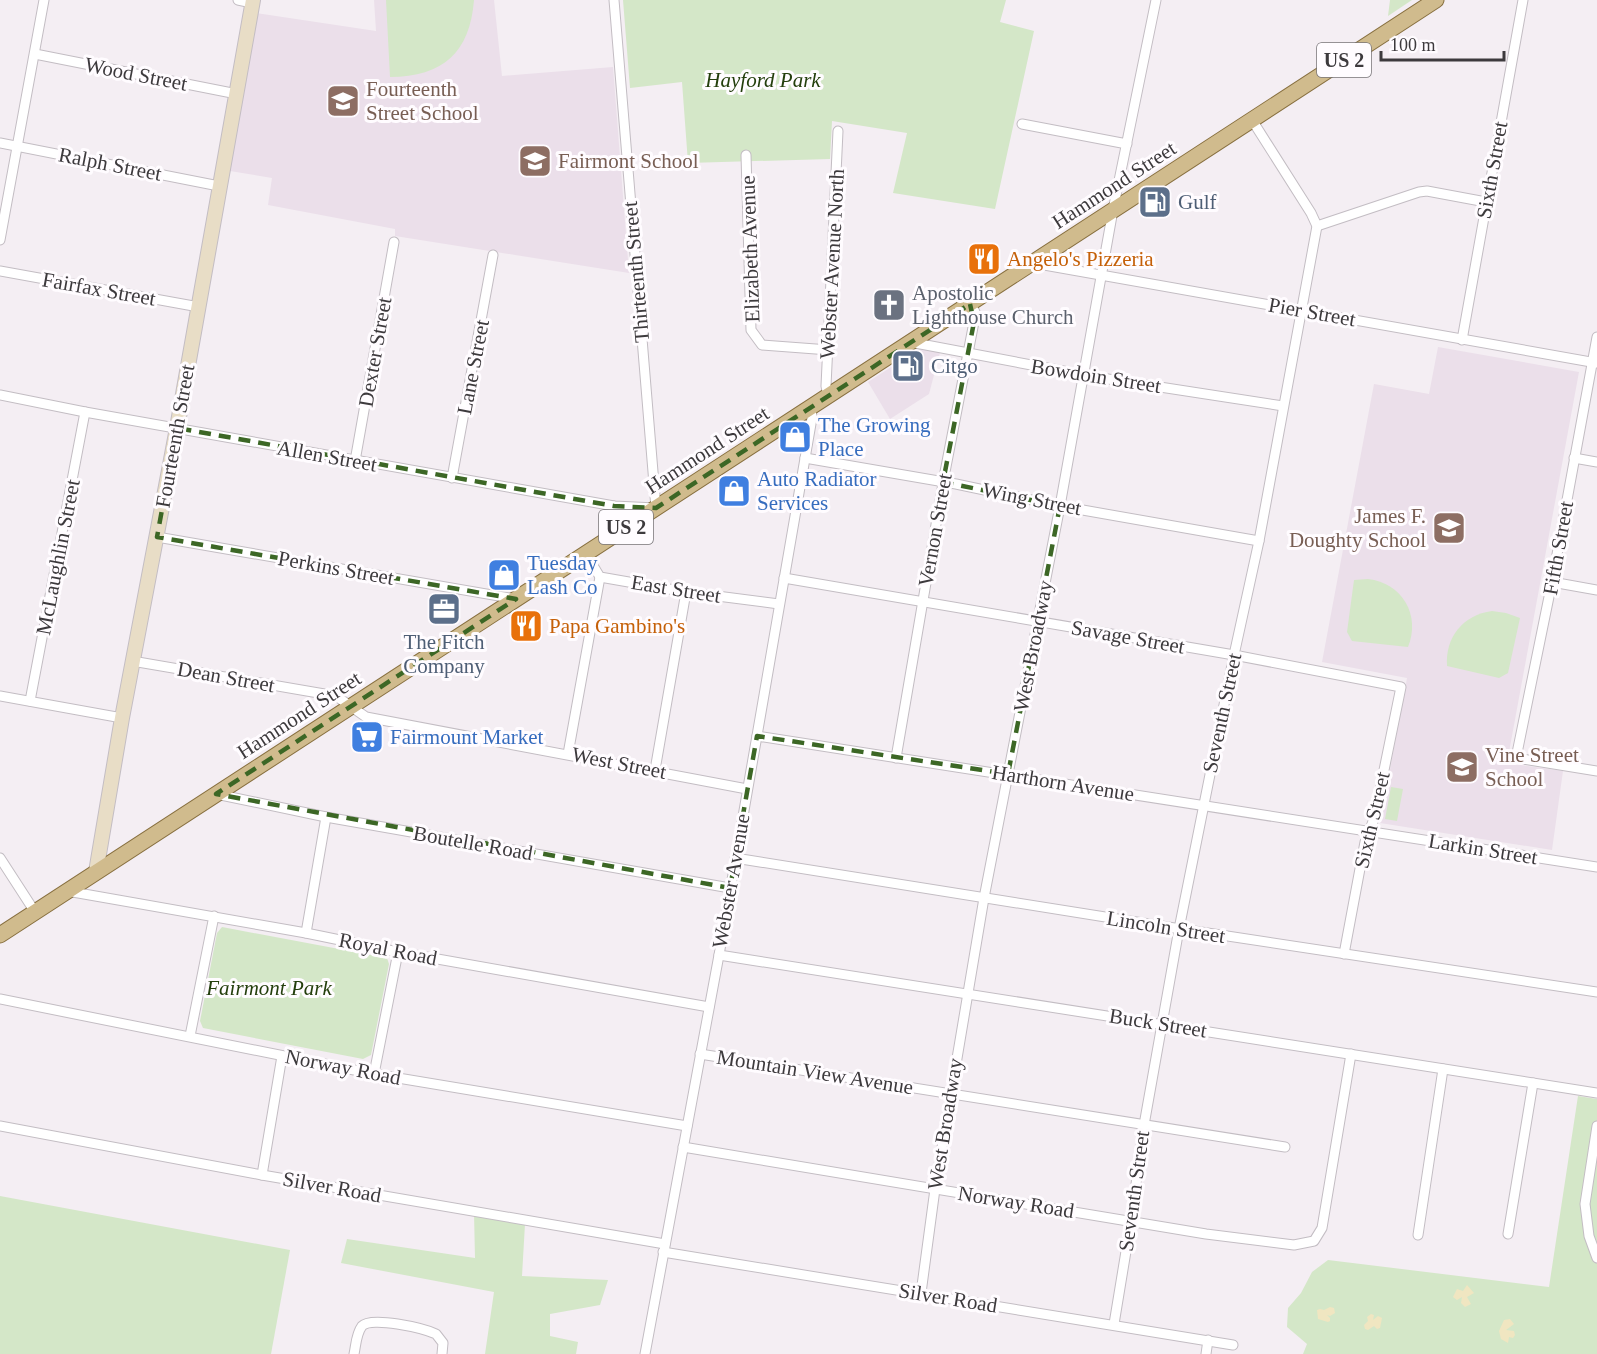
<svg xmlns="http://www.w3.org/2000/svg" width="1597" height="1354" viewBox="0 0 1597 1354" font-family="Georgia,serif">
  <rect width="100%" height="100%" fill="#f4eef3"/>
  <g fill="#ebdfea">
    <polygon points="374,0 494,0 502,76 613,67 629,273 395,236 395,229 268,205 272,178 230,171 256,13 376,31"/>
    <polygon points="930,342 942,345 929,394 890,419 868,382"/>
    <polygon points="1438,347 1579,372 1507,763 1563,771 1552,850 1380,823 1407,678 1322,662 1374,384 1429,394"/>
  </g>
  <g fill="#d4e7c8">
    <path d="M386,0H474C470,52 443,77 390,77Z"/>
    <polygon points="623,0 1006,0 1000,22 1034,31 995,209 893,193 907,133 832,121 830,159 688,163 682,82 630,88"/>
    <polygon points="1390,0 1412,0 1388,16"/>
    <path d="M1368,579C1402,583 1421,615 1408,647L1352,641L1347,632L1354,580Z"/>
    <path d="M1492,611L1506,613L1520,618L1508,673L1499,678L1447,666C1445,637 1463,615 1492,611Z"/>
    <polygon points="1391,787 1403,789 1397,821 1385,819"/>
    <polygon points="222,927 387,958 389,964 371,1055 363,1059 203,1028 200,1021 217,933"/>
    <polygon points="1578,1096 1597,1099 1597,1354 1303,1354 1307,1344 1287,1327 1288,1308 1301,1293 1312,1272 1328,1260 1549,1287"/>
    <polygon points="0,1196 290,1250 271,1354 0,1354"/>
    <polygon points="474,1213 525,1224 522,1276 608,1280 600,1305 550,1314 550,1336 578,1342 576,1354 485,1354 494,1292 341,1263 347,1239 475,1258"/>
  </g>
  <g fill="#f0e6c1">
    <polygon points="1467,1285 1474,1293 1467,1297 1471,1304 1465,1307 1461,1303 1462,1297 1457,1300 1453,1297 1457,1289 1463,1291"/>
    <polygon points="1330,1307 1334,1308 1335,1313 1330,1316 1327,1315 1330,1318 1330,1321 1328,1322 1318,1319 1317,1310 1320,1309 1324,1310"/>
    <polygon points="1371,1314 1374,1315 1373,1320 1378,1316 1382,1318 1380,1328 1377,1329 1374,1326 1368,1330 1365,1329 1364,1325 1368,1321 1367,1317"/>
    <polygon points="1510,1319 1514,1324 1506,1330 1514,1331 1515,1335 1513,1338 1509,1337 1508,1343 1501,1339 1499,1331 1504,1320"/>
  </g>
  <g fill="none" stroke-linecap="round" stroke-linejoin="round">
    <defs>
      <g id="street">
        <polyline points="238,0 252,3"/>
        <polyline points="35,54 237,94"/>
        <polyline points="1022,124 1127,144"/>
        <polyline points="0,143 219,186"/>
        <polyline points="746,155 751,330 762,345 829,350"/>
        <polyline points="1317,226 1419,192 1427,191 1486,202"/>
        <polyline points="0,240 44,0"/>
        <polyline points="1033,263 1597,363"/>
        <polyline points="0,271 199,307"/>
        <polyline points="1597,337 1551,587 1516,758 1597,771"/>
        <polyline points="1462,340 1523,0"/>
        <polyline points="910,342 1095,377 1283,406"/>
        <polyline points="0,395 85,412 614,506 656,508 614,0"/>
        <polyline points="828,396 826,386 838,131"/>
        <polyline points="805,458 956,484 1060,506 1259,541"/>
        <polyline points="1574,458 1597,462"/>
        <polyline points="355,461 394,242"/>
        <polyline points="452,478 493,255"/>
        <polyline points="157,537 516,599"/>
        <polyline points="608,539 614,506"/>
        <polyline points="586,554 600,577 686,592 779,604"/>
        <polyline points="784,578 1234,655 1401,687 1374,819 1365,842 1344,954"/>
        <polyline points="1552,582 1597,590"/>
        <polyline points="132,661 336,696 366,717 747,789"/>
        <polyline points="0,696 122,718"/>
        <polyline points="30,701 85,412"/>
        <polyline points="757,736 1597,867"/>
        <polyline points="568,754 600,577"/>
        <polyline points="896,758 945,472 974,322 975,312 970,304"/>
        <polyline points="655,770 686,592"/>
        <polyline points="216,794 326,817 730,888"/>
        <polyline points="0,858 35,912"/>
        <polyline points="735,858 1168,927 1597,992"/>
        <polyline points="67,891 306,933 398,952 709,1007"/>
        <polyline points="306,933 326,817"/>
        <polyline points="719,955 1597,1093"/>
        <polyline points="0,999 374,1074 687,1126"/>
        <polyline points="190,1036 214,916"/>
        <polyline points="700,1054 1285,1147"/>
        <polyline points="374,1074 398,952"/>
        <polyline points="0,1126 262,1175 665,1244"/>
        <polyline points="1597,1126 1585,1204 1589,1236 1597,1258"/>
        <polyline points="683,1147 1206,1234 1294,1245 1314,1241 1322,1228 1351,1054"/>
        <polyline points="262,1175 282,1056"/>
        <polyline points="1508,1234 1533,1083"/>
        <polyline points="1418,1235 1443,1069"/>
        <polyline points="663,1252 1233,1345"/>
        <polyline points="921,1293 935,1189 984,898 1060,506 1113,210 1156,0"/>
        <polyline points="1114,1324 1131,1221 1144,1125 1179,929 1234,655 1259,541 1317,226 1311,213 1252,120"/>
        <path d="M354,1354C356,1345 356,1334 362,1326C371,1316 423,1328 436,1334L443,1343L442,1354"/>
        <polyline points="645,1354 719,955 812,418 811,407"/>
        <polyline points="1206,1354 1208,1340"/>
      </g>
      <polyline id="secondary" points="96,872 122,718 177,428 253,0"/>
      <polyline id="primary" points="0,935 1436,0"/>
    </defs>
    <use href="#street" stroke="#c3bdc3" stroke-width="11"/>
    <use href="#secondary" stroke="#c3bdc3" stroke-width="16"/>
    <use href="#primary" stroke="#887040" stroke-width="17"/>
    <use href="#street" stroke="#fff" stroke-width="9"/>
    <use href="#secondary" stroke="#e8ddc6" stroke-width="14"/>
    <use href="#primary" stroke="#d0bb8d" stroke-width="15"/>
  </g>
  <path fill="none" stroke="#3c6725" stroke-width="4.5" stroke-dasharray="12 8" stroke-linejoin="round" d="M970,304L974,322L943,482L1060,506L1008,774L757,736L730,888L216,794L516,599L157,537L177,428L614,506L656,508Z"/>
  <defs>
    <symbol id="school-square" viewBox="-11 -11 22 22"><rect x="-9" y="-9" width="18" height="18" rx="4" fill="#8d6e63" stroke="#fffcff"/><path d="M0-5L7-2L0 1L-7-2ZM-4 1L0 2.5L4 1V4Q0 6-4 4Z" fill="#fff"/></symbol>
    <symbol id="fuel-square" viewBox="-11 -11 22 22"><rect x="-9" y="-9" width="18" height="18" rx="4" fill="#5c6f8a" stroke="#fffcff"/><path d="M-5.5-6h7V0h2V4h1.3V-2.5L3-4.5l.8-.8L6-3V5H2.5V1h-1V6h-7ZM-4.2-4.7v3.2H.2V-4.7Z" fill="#fff"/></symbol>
    <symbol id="restaurant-square" viewBox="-11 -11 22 22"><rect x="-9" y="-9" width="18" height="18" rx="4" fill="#e8710a" stroke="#fffcff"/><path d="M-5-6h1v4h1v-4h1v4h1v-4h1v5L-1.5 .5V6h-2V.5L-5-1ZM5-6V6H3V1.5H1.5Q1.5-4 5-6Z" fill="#fff"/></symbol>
    <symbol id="church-square" viewBox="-11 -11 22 22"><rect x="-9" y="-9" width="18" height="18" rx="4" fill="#6b7280" stroke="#fffcff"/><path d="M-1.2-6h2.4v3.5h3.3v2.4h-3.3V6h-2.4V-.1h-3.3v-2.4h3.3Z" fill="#fff"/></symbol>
    <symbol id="shop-square" viewBox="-11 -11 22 22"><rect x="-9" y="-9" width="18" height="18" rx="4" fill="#3f7fe0" stroke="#fffcff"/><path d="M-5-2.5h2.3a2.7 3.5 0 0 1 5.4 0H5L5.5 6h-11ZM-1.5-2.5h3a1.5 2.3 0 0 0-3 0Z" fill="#fff"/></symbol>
    <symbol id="office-square" viewBox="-11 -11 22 22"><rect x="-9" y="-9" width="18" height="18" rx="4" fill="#5c6f8a" stroke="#fffcff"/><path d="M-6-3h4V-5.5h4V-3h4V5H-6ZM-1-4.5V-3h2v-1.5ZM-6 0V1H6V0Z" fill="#fff"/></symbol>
    <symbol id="supermarket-square" viewBox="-11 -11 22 22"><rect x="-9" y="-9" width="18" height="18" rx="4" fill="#3f7fe0" stroke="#fffcff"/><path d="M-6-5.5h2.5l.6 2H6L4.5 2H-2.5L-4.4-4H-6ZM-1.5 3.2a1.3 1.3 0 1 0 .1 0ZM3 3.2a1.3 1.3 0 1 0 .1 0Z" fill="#fff"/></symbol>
  </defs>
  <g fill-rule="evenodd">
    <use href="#school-square" x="324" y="82" width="38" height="38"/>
    <use href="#school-square" x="516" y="142" width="38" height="38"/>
    <use href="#fuel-square" x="1136" y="183" width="38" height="38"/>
    <use href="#restaurant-square" x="965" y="240" width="38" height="38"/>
    <use href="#church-square" x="870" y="286" width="38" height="38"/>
    <use href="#fuel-square" x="889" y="347" width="38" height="38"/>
    <use href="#shop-square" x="776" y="418" width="38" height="38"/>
    <use href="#shop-square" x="715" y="472" width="38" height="38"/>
    <use href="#school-square" x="1430" y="509" width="38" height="38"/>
    <use href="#shop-square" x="485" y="556" width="38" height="38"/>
    <use href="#office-square" x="425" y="590" width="38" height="38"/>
    <use href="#restaurant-square" x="507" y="607" width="38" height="38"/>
    <use href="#supermarket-square" x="348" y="718" width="38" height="38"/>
    <use href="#school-square" x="1443" y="748" width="38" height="38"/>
  </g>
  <g text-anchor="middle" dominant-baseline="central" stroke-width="6" stroke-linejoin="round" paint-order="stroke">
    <g fill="#fffcff" stroke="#777477" stroke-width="1.5">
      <rect x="1317" y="43" width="54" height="34" rx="4.5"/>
      <rect x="599" y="510" width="54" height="34" rx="4.5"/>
    </g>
    <g font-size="20" font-weight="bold" fill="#3d3a3d">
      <text x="1344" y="60">US 2</text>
      <text x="626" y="527">US 2</text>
    </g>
    <g font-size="21" fill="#3d3a3d" stroke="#fffcff">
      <text transform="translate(136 74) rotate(11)">Wood Street</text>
      <text transform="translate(110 164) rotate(11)">Ralph Street</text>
      <text transform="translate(1492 170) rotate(-80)">Sixth Street</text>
      <text transform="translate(1114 185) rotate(-33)">Hammond Street</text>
      <text transform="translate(750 249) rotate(-92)">Elizabeth Avenue</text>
      <text transform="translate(832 264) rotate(-87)">Webster Avenue North</text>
      <text transform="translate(636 272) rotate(-95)">Thirteenth Street</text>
      <text transform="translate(99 289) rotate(10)">Fairfax Street</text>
      <text transform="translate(1312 312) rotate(10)">Pier Street</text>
      <text transform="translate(375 352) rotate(-80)">Dexter Street</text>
      <text transform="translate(473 367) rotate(-79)">Lane Street</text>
      <text transform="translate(1096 376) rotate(9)">Bowdoin Street</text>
      <text transform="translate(175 436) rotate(-80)">Fourteenth Street</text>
      <text transform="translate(707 450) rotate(-33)">Hammond Street</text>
      <text transform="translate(327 456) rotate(10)">Allen Street</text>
      <text transform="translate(1032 499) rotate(11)">Wing Street</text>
      <text transform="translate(935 530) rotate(-80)">Vernon Street</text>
      <text transform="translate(1558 548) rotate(-80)">Fifth Street</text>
      <text transform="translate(58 557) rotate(-79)">McLaughlin Street</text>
      <text transform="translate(336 568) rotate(10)">Perkins Street</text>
      <text transform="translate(676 589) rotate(9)">East Street</text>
      <text transform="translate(1128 637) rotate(10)">Savage Street</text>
      <text transform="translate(1033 646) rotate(-79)">West Broadway</text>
      <text transform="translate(226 677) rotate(10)">Dean Street</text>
      <text transform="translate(1222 713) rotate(-78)">Seventh Street</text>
      <text transform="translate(299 715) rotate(-33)">Hammond Street</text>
      <text transform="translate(619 763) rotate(11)">West Street</text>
      <text transform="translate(1063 783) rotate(9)">Harthorn Avenue</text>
      <text transform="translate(1372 820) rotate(-77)">Sixth Street</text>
      <text transform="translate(473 843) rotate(10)">Boutelle Road</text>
      <text transform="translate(1483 849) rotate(9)">Larkin Street</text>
      <text transform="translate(731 881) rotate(-80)">Webster Avenue</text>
      <text transform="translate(1166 927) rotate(9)">Lincoln Street</text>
      <text transform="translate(388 949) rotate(11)">Royal Road</text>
      <text transform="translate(1158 1023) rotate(9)">Buck Street</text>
      <text transform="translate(343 1067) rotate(11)">Norway Road</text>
      <text transform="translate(815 1072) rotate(9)">Mountain View Avenue</text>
      <text transform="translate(945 1124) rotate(-81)">West Broadway</text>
      <text transform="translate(332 1187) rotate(10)">Silver Road</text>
      <text transform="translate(1134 1191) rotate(-82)">Seventh Street</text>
      <text transform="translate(1016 1202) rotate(9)">Norway Road</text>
      <text transform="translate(948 1298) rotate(9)">Silver Road</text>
    </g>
    <g font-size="21" font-style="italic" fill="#243f0d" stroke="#fffcff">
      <text x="763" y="80">Hayford Park</text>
      <text x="269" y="988">Fairmont Park</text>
    </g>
    <g font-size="21" fill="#785e54" stroke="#fffcff" text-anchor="start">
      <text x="366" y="89">Fourteenth<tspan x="366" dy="24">Street School</tspan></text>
      <text x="558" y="161">Fairmont School</text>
      <text x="1426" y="516" text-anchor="end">James F.<tspan x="1426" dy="24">Doughty School</tspan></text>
      <text x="1485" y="755">Vine Street<tspan x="1485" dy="24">School</tspan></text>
    </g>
    <g font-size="21" fill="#4e5e75" stroke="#fffcff" text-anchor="start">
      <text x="1178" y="202">Gulf</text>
      <text x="931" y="366">Citgo</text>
      <text x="444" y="642" text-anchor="middle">The Fitch<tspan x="444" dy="24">Company</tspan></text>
    </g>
    <g font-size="21" fill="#c56008" stroke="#fffcff" text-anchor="start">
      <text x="1007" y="259">Angelo's Pizzeria</text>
      <text x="549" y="626">Papa Gambino's</text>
    </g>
    <g font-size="21" fill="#5b616d" stroke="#fffcff" text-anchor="start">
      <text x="912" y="293">Apostolic<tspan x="912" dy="24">Lighthouse Church</tspan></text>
    </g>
    <g font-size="21" fill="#366cbe" stroke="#fffcff" text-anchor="start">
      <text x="818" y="425">The Growing<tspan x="818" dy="24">Place</tspan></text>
      <text x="757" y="479">Auto Radiator<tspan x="757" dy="24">Services</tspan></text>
      <text x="527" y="563">Tuesday<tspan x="527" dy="24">Lash Co</tspan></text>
      <text x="390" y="737">Fairmount Market</text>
    </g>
  </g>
  <path d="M1381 51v9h123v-9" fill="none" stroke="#3d3a3d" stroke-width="3"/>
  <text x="1390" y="51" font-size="18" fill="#3d3a3d" stroke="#fffcff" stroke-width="4.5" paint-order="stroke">100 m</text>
</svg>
